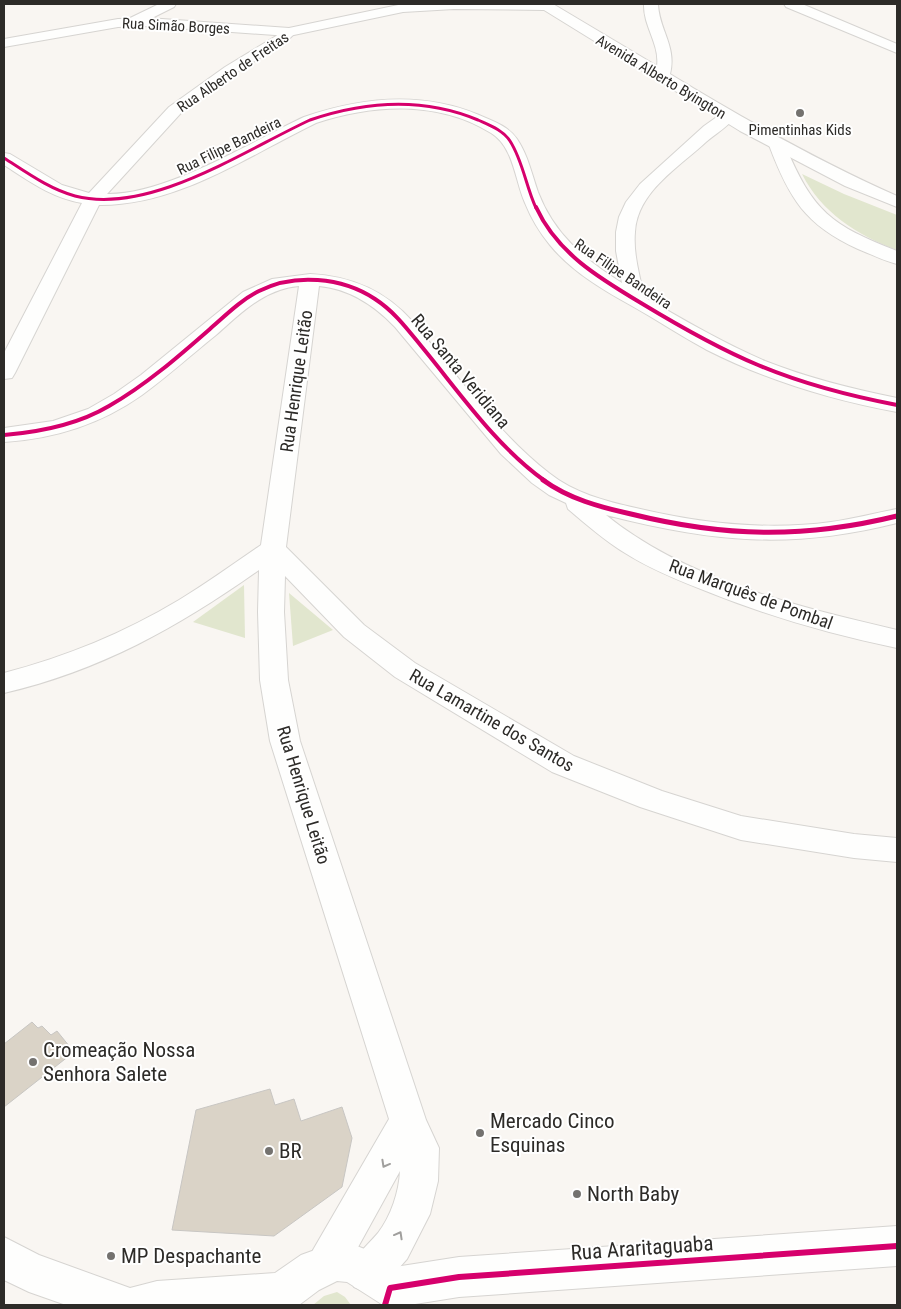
<svg xmlns="http://www.w3.org/2000/svg" width="901" height="1309" viewBox="0 0 901 1309" font-family="'Roboto Condensed',sans-serif">
  <rect width="100%" height="100%" fill="#f9f6f2"/>
  <g fill="#e1e6ce">
    <path d="M802,174L844,194L897,215V250C858,236 821,212 802,174Z"/>
    <polygon points="244,585 245,638 193,622"/>
    <polygon points="289,593 333,630 293,646"/>
    <polygon points="337,1292 345,1297 351,1305 313,1305 324,1296"/>
  </g>
  <g fill="#dad3c7" stroke="#c8c6c3">
    <polygon points="32,1022 38,1028 42,1026 51,1035 57,1031 74,1052 4,1107 4,1044"/>
    <polygon points="270,1089 275,1105 294,1099 301,1121 342,1107 352,1138 342,1187 274,1236 172,1230 196,1110"/>
  </g>
  <g fill="none" stroke-linecap="round" stroke-linejoin="round">
    <defs>
      <g id="street">
        <polygon points="159,4 176,4 174,7 138,25 128,25 126,22 128,19"/>
        <path d="M289,28L294,29L296,32L286,42L235,73L181,113L107,194C167,195 250,142 304,117C362,97 422,91 479,115C493,121 508,126 517,139C528,155 532,175 538,192C554,234 584,259 622,283L616,251V232L619,217L626,202L640,184L704,126L721,114H733L735,117C729,126 715,134 706,142C679,167 637,192 635,232C633,254 640,276 644,297C684,320 723,343 765,361C808,378 852,389 897,398V412C832,400 766,380 707,350C681,336 657,320 632,306C603,290 571,271 550,245C540,233 531,218 525,203C515,181 514,147 491,133C438,100 373,104 316,123C248,156 177,206 99,205L15,373L12,378L4,379V353L82,203C52,198 29,181 4,165V153L10,154L62,185L89,193L169,107L225,67L276,36L284,29Z"/>
        <path d="M777,140L783,141L785,145C813,212 831,225 897,251V264C884,261 871,254 858,249C805,225 789,198 769,145L771,141Z"/>
        <path d="M310,274C351,276 385,290 413,322C455,372 497,433 549,473C574,493 605,501 636,508C699,523 766,531 831,522C853,519 875,513 897,509V523C790,550 711,542 606,515C686,580 799,607 897,630V648C834,635 771,617 711,593C682,582 652,570 625,553C605,541 587,525 568,509L566,503L549,495L532,483L501,454L395,327C374,305 350,289 319,286L286,547L364,625L415,663L574,756L662,791L741,816L854,834L897,838V862L854,858L741,840L640,807L552,772L395,677L344,637L285,576L284,612L288,680L300,741L426,1120L439,1148L438,1181L430,1214L407,1259L382,1287L368,1293L354,1287L348,1273C356,1254 365,1248 378,1233C391,1216 399,1192 400,1171L341,1278L327,1284L313,1278L307,1264L313,1250L389,1119L270,741L260,680L258,612L259,570C180,626 100,671 4,693V673C65,657 124,633 179,600C207,583 233,564 261,545L299,286C264,289 241,313 216,335C191,355 168,376 142,395C101,424 54,439 4,442V428L53,421L88,409L114,394L141,375L243,292L272,279Z"/>
      </g>
      <g id="secondary">
        <path d="M403,4H553L657,66C660,44 643,26 644,4H658C659,30 677,46 670,74C744,119 818,161 897,196V207L845,186L740,131L544,10L454,9L403,12L289,36L148,26L118,27L4,47V39L118,19L148,18L289,28Z"/>
        <polygon points="784,4 802,4 897,44 897,53 786,7"/>
        <polygon points="897,1226 897,1266 459,1297 409,1305 383,1305 347,1282 337,1281 319,1290 299,1305 66,1305 29,1292 4,1280 4,1237 39,1255 130,1288 157,1281 275,1273 301,1255 337,1242 347,1242 367,1250 395,1267 459,1257"/>
      </g>
    </defs>
    <use href="#street" stroke="#d6d4d1" stroke-width="2"/>
    <use href="#secondary" stroke="#d6d4d1" stroke-width="2"/>
    <use href="#street" fill="#fefefd" fill-rule="evenodd"/>
    <use href="#secondary" fill="#fefefd" fill-rule="evenodd"/>
    <defs>
      <path id="cycleway-far3" d="M4,158C26,172 49,189 75,196C150,215 243,151 310,120C366,101 423,97 478,120C489,125 503,130 510,141C523,161 526,187 536,208"/>
      <g id="cycleway-far2">
        <path d="M536,207C557,253 599,278 641,303C679,326 717,348 758,365C803,384 850,396 897,405"/>
        <path d="M4,435C41,432 77,425 109,406C146,385 179,356 211,328C226,315 241,300 259,291C294,273 342,277 375,299C395,312 408,330 422,347C460,393 496,446 545,481"/>
      </g>
      <path id="cycleway-far1" d="M543,480C569,499 600,507 631,514C724,537 803,539 897,516"/>
      <polyline id="cycleway" points="385,1305 390,1288 459,1277 897,1246"/>
    </defs>
    <use href="#cycleway-far3" stroke="#fff" stroke-width="5"/>
    <use href="#cycleway-far2" stroke="#fff" stroke-width="6"/>
    <use href="#cycleway-far1" stroke="#fff" stroke-width="8"/>
    <use href="#cycleway" stroke="#fff" stroke-width="9"/>
    <use href="#cycleway-far3" stroke="#d6006c" stroke-width="3"/>
    <use href="#cycleway-far2" stroke="#d6006c" stroke-width="4"/>
    <use href="#cycleway-far1" stroke="#d6006c" stroke-width="5"/>
    <use href="#cycleway" stroke="#d6006c" stroke-width="6"/>
  </g>
  <defs><path id="oneway-chevron" d="M-2-3.5L2.5 0L-2 3.5" fill="none" stroke-width="1.6" stroke-linecap="round" stroke-linejoin="round" transform="scale(1.25)"/></defs>
  <g stroke="#a09f9d">
    <use href="#oneway-chevron" transform="translate(385 1164) rotate(119)"/>
    <use href="#oneway-chevron" transform="translate(399 1235) rotate(-61)"/>
  </g>
  <g fill="#74726f" stroke="#fff" stroke-width="2">
    <circle cx="800" cy="113" r="5"/>
    <circle cx="33" cy="1062" r="5"/>
    <circle cx="480" cy="1133" r="5"/>
    <circle cx="269" cy="1151" r="5"/>
    <circle cx="577" cy="1194" r="5"/>
    <circle cx="111" cy="1256" r="5"/>
  </g>
  <g text-anchor="middle" dominant-baseline="central" stroke-width="4" stroke-linejoin="round" paint-order="stroke">
    <g font-size="15" fill="#2d2b28" stroke="#fff">
      <text transform="translate(176 26) rotate(3)">Rua Simão Borges</text>
      <text transform="translate(233 72) rotate(-34)">Rua Alberto de Freitas</text>
      <text transform="translate(661 77) rotate(31)">Avenida Alberto Byington</text>
      <text transform="translate(229 146) rotate(-26)">Rua Filipe Bandeira</text>
      <text transform="translate(623 274) rotate(34)">Rua Filipe Bandeira</text>
    </g>
    <g font-size="15" fill="#2d2b28" stroke="#fff">
      <text x="800" y="130">Pimentinhas Kids</text>
    </g>
    <g font-size="18" fill="#2d2b28" stroke="#fff">
      <text transform="translate(461 371) rotate(50)">Rua Santa Veridiana</text>
      <text transform="translate(296 381) rotate(-82)">Rua Henrique Leitão</text>
      <text transform="translate(751 594) rotate(20)">Rua Marquês de Pombal</text>
      <text transform="translate(492 720) rotate(30)">Rua Lamartine dos Santos</text>
      <text transform="translate(304 795) rotate(73)">Rua Henrique Leitão</text>
    </g>
    <g font-size="21" fill="#2d2b28" stroke="#fff" text-anchor="start">
      <text x="43" y="1050">Cromeação Nossa<tspan x="43" dy="24">Senhora Salete</tspan></text>
      <text x="490" y="1121">Mercado Cinco<tspan x="490" dy="24">Esquinas</tspan></text>
      <text x="279" y="1151">BR</text>
      <text x="587" y="1194">North Baby</text>
      <text x="121" y="1256">MP Despachante</text>
    </g>
    <g font-size="21" fill="#2d2b28" stroke="#fff">
      <text transform="translate(642 1248) rotate(-4)">Rua Araritaguaba</text>
    </g>
  </g>
  <rect width="901" height="1309" fill="none" stroke="#2d2b28" stroke-width="10"/>
</svg>
